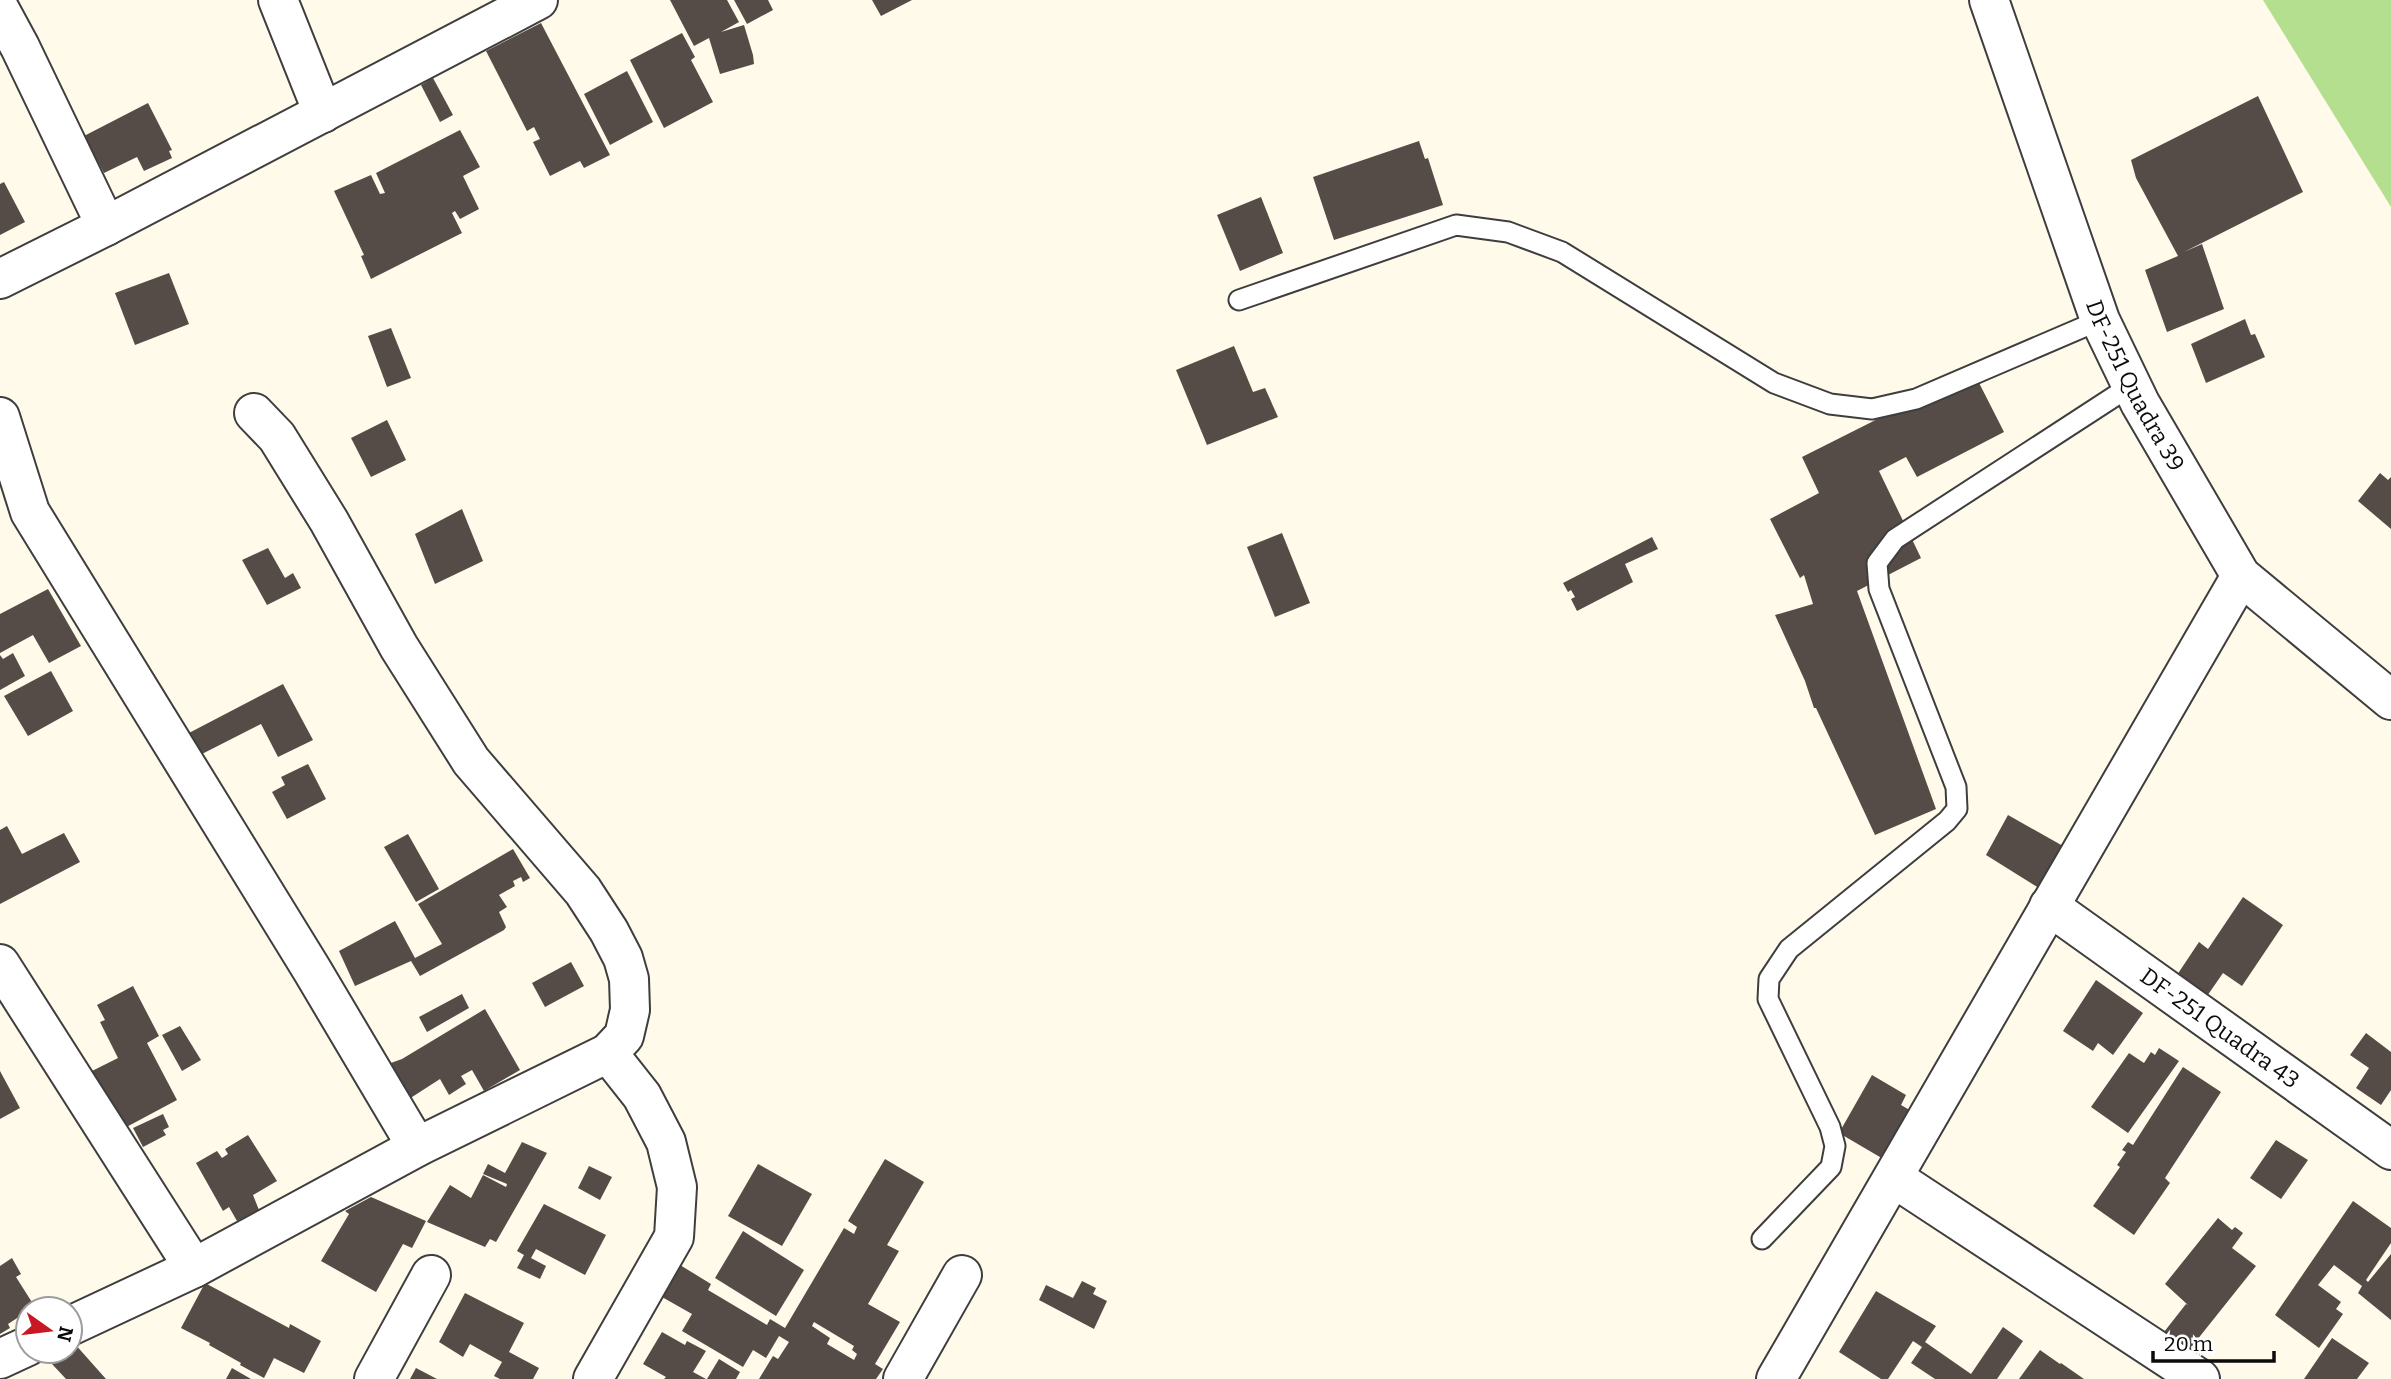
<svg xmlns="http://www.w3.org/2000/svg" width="2391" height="1379" viewBox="0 0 2391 1379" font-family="Bitter,serif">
  <rect width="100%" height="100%" fill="#fffae9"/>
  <polygon fill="#b4df8e" points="2263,0 2391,0 2391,207"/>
  <g fill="#554c47" fill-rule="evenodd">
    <polygon points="670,0 727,0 739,22 721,32 744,25 753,55 754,64 720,74 709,38 694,46"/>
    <polygon points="734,0 768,0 773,10 747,24"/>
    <polygon points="872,0 912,0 881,16"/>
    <polygon points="541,23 610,155 584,168 580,161 550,176 533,142 540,139 534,127 527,131 486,51"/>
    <polygon points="682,33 695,57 691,60 713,102 664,128 630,60"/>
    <polygon points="627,71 653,122 610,145 584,94"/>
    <polygon points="433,78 453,115 440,122 421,85"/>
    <polygon points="2258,96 2303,192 2184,252 2202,244 2224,309 2167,332 2145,270 2178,256 2136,178 2131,160"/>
    <polygon points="148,103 172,150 169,151 172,158 144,171 137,157 104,173 84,136"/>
    <polygon points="460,130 480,167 463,176 479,209 460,219 455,211 452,213 462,233 371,279 361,256 364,255 334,191 371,175 380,194 385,193 376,173"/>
    <polygon points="1419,141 1425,159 1428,158 1443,205 1334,240 1313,177"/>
    <polygon points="4,182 25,222 0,235 0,184"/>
    <polygon points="1261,197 1283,253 1240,271 1217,215"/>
    <polygon points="169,273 189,324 135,345 115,293"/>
    <polygon points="2245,319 2251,335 2255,334 2265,357 2206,383 2191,344"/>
    <polygon points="391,328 411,378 387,387 368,336"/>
    <polygon points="1234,346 1253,392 1265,388 1278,417 1207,445 1176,370"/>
    <polygon points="1973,371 2004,432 1917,477 1906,457 1879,471 1921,558 1857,591 1936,809 1875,835 1816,708 1814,708 1805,681 1775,615 1813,604 1804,575 1800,578 1770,519 1819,493 1802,457"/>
    <polygon points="387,420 406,460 371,477 351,438"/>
    <polygon points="2380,473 2388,480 2391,477 2391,529 2358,501"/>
    <polygon points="462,509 483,561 435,584 415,534"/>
    <polygon points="1282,533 1310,603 1275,617 1247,547"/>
    <polygon points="1652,537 1658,549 1625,564 1633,582 1577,611 1571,599 1575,597 1571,590 1568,592 1563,583"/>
    <polygon points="268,548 285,578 293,573 301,588 267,605 242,560"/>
    <polygon points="48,589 81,646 49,663 33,635 0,653 0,614"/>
    <polygon points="13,653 25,676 0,690 0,655 3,659"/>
    <polygon points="51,671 73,711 28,736 4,696"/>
    <polygon points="283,684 313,740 278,757 261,724 198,756 187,734"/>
    <polygon points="308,764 326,799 287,819 272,792 285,785 281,777"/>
    <polygon points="2008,815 2063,846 2039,888 1986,855"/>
    <polygon points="7,826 22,854 64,833 80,862 0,904 0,830"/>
    <polygon points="408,834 439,889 416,902 384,847"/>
    <polygon points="513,849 530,878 523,882 521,877 513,881 515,886 499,895 507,907 499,912 506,927 504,930 420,976 411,961 355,986 339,951 395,921 415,958 442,944 418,904"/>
    <polygon points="2243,897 2283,925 2242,986 2223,973 2205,999 2175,978 2199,942 2208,949"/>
    <polygon points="571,962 584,986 545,1007 532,983"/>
    <polygon points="2096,980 2143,1013 2113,1055 2098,1043 2093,1051 2063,1031"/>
    <polygon points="133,986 159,1036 147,1043 177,1100 119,1131 84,1075 118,1058 100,1022 105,1020 97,1005"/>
    <polygon points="462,994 469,1008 427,1032 419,1017"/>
    <polygon points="485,1009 520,1070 484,1091 472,1070 461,1076 466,1084 449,1095 440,1079 409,1099 388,1064 402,1059"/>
    <polygon points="180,1026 201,1060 182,1071 162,1035"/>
    <polygon points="2366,1033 2391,1052 2391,1090 2381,1105 2356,1088 2369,1068 2350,1055"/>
    <polygon points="2159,1048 2179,1061 2128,1133 2091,1107 2129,1053 2144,1063 2151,1052 2155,1055"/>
    <polygon points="2183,1067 2221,1092 2165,1178 2170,1183 2134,1235 2093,1206 2120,1167 2117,1165 2126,1152 2122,1150 2128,1142 2133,1145"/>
    <polygon points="0,1071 20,1108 0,1119"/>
    <polygon points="1872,1075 1906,1095 1901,1105 1913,1112 1885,1160 1839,1133"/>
    <polygon points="163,1114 169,1127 163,1130 166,1135 143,1147 133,1128"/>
    <polygon points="248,1135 277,1181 253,1195 259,1210 237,1221 229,1207 223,1211 196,1163 217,1151 222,1158 228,1154 225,1149"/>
    <polygon points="2276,1140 2308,1160 2281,1199 2250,1178"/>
    <polygon points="522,1142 547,1153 496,1242 490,1239 485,1247 427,1222 450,1185 471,1198 483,1175 506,1187 507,1184 483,1174 488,1164 505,1173"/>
    <path d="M885,1159L924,1182L887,1245L899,1251L868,1304L900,1322L875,1364L883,1369L876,1379H759L773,1356L778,1359L789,1342L779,1336L766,1358L753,1350L743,1367L682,1331L692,1314L662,1297L680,1265L711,1284L708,1290L767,1325L770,1319L785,1328L844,1228L854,1234L857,1227L848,1221ZM814,1322L854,1346L852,1350L857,1354L854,1360L827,1344L830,1338L812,1326Z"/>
    <polygon points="758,1164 812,1194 782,1246 728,1216"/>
    <polygon points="589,1166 612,1177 600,1200 578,1188"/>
    <polygon points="371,1197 426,1221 412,1248 403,1244 376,1292 321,1261 349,1214 345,1211"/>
    <polygon points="2353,1201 2391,1228 2391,1243 2366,1280 2368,1282 2391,1254 2391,1320 2358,1293 2362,1286 2334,1265 2318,1285 2341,1302 2336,1309 2343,1314 2319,1348 2275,1315"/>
    <polygon points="544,1204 606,1235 585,1275 536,1249 531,1258 546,1266 540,1279 517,1268 524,1255 517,1251"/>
    <polygon points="2218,1218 2232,1230 2235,1227 2243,1233 2232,1248 2256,1266 2189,1350 2164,1332 2186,1304 2188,1305 2165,1284"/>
    <polygon points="743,1231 804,1270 776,1316 715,1278"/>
    <polygon points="12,1258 21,1274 16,1277 35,1307 28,1309 28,1311 8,1324 10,1328 0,1334 0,1266"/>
    <polygon points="1082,1281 1096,1288 1093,1294 1107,1301 1094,1329 1039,1300 1046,1285 1073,1298"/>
    <polygon points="205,1283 289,1328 290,1324 321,1341 304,1373 274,1358 264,1378 240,1365 241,1363 209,1345 210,1343 181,1328"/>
    <polygon points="1876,1291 1936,1326 1925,1342 1971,1374 2003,1327 2023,1341 1997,1379 1935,1379 1911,1363 1922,1347 1913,1341 1888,1379 1881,1379 1839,1352"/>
    <polygon points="465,1293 524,1323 509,1352 539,1368 533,1379 500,1379 494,1376 502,1362 470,1344 463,1357 439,1342"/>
    <polygon points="662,1332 685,1345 687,1341 706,1351 693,1372 706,1379 664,1379 666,1377 643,1364"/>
    <polygon points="2332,1338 2369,1363 2357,1379 2304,1379"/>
    <polygon points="74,1343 106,1379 66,1379 52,1364 65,1351 70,1351 70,1347"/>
    <polygon points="2040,1350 2060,1364 2061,1363 2084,1379 2019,1379"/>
    <polygon points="719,1359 740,1372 736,1379 707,1379"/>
    <polygon points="232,1368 251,1379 226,1379"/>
    <polygon points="416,1368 437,1379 410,1379"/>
  </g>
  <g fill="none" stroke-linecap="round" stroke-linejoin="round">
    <defs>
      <g id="lane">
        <polyline points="1239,300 1456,225 1508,232 1562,252 1774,383 1830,404 1872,409 1916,399 2100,320"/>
        <polyline points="1762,1239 1831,1167 1835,1146 1830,1127 1768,999 1769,979 1789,949 1947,821 1957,809 1956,787 1879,589 1877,563 1895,539 2132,385"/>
      </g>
      <g id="street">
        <polyline points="278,0 323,113"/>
        <path id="s1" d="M1989,0L2100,320L2140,403L2241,576L2391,700"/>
        <polyline points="0,10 20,47 106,226"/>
        <polyline points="0,279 106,226 538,0"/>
        <polyline points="0,417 30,512 312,970 417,1147"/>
        <path id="s2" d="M2049,906L2391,1150"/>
        <polyline points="0,964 194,1268"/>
        <polyline points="1894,1178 2200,1379"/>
        <polyline points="70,1326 194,1268 417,1147 608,1053 624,1036 630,1010 629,979 623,958 609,931 583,891 471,761 399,647 329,521 277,437 254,413"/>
        <polyline points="0,1359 28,1346"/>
        <polyline points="374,1379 431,1275"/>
        <polyline points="593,1379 674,1237 677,1187 666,1142 642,1096 608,1053"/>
        <polyline points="903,1379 962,1275"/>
        <polyline points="1776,1379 2241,576"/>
      </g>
    </defs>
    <use href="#lane" stroke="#3e3e3e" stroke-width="23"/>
    <use href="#street" stroke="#3e3e3e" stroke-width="42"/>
    <use href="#lane" stroke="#fff" stroke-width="19"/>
    <use href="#street" stroke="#fff" stroke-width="38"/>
  </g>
  <g text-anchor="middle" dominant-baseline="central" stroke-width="7" stroke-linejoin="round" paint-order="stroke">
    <g font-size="23" fill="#0b0b0b" stroke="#fff">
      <text stroke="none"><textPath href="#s1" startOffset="413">DF-251 Quadra 39</textPath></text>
      <text stroke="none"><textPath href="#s2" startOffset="210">DF-251 Quadra 43</textPath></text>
    </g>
  </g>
  <g transform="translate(49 1330) rotate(104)"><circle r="33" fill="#ffffff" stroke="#9d9d9d" stroke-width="2"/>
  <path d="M0-5L12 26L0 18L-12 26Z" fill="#c71824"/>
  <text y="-10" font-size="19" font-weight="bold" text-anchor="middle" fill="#0b0b0b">N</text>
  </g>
  <path d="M2153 1351v10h121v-10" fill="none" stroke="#0b0b0b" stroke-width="3.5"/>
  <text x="2164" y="1351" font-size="21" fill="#0b0b0b" stroke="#ffffff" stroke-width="5" paint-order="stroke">20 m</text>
</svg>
